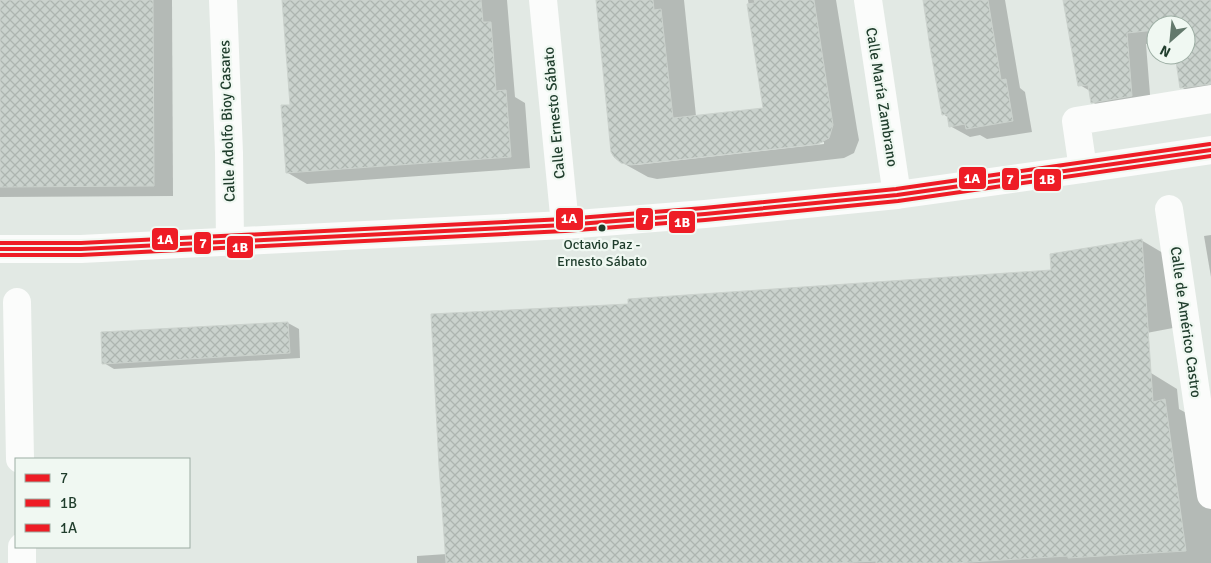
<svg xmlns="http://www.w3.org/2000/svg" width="1211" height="563" viewBox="0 0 1211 563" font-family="Signika,sans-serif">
  <defs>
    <pattern id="building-cross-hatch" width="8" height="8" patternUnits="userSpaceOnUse" patternTransform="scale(1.25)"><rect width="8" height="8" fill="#cad2cd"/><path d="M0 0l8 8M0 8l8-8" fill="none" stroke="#adb5b0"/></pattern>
  </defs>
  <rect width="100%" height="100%" fill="#e2e9e4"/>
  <g fill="#0003" fill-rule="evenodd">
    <polygon points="0,0 172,0 173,196 0,197"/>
    <polygon points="283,0 507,0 515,97 525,103 530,168 307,184 288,173 291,107"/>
    <path d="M597,0H684L696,116L765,109L748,0H836L857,129L859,140L854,153L844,158L657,179L648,177L621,162ZM824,142V144L636,165V163Z"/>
    <polygon points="924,0 1005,0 1020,88 1025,92 1032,132 987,139 980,135 970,137 950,126 949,118 943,114"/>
    <polygon points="1064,0 1211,0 1211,97 1201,99 1181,87 1176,55 1186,55 1186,25 1156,25 1156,43 1146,44 1151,107 1112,113 1092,102 1090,91 1080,85"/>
    <polygon points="1211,235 1211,277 1204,236"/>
    <polygon points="1141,240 1168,256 1173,328 1010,359 1151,373 1177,389 1179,409 1192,416 1211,490 1211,563 417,563 417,556 447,554 630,305 1052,272"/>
    <polygon points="288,323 299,329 300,358 114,369 104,363 103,334"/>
  </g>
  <g fill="url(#building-cross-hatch)" stroke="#cbd2cd">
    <polygon points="0,0 153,0 154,186 0,187"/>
    <polygon points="282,0 481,0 483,22 491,22 496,91 506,90 511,157 286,173 281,105 290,105"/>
    <polygon points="596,0 653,0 654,10 661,9 673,118 763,108 747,4 755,3 754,0 814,0 833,125 829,138 818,144 631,165 621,163 614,157 611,152"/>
    <polygon points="923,0 988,0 1001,80 1006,79 1013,121 966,129 965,124 949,127 947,114 942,115 930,47"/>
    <polygon points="1063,0 1211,0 1211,84 1180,88 1175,55 1186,55 1186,25 1156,25 1156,30 1127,33 1132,96 1091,103 1088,85 1078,86"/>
    <polygon points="1142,239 1153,402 1165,399 1186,551 1068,558 1068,556 954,563 876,563 876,561 835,563 446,563 439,466 431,314 628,304 628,299 1051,270 1050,254"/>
    <polygon points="288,322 290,353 102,364 101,332"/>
  </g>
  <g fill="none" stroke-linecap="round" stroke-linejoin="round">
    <g stroke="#fbfcfb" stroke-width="28">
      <polyline points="223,0 229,153 230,242"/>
      <polyline points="543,0 565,225"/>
      <polyline points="868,0 897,195"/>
      <polyline points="1083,169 1076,121 1211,99"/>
      <polyline points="1169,209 1211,495"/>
      <polyline points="0,249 81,249 565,225 705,214 897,195 1083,169 1211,150"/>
      <polyline points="17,302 20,459"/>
      <polyline points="22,547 22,563"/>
    </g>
    <defs>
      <polyline id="bus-1" points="0,249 81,249 565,225 705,214 897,195 1211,150"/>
      <polyline id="bus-2" points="0,255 81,255 565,231 705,220 898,201 1211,156"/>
      <polyline id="bus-3" points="0,243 81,243 565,219 704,208 896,189 1210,144"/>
    </defs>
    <use href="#bus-1" stroke="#f0f8f2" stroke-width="8"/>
    <use href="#bus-2" stroke="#f0f8f2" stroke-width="8"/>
    <use href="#bus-3" stroke="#f0f8f2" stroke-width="8"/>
    <use href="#bus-1" stroke="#ee1c25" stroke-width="4"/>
    <use href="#bus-2" stroke="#ee1c25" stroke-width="4"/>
    <use href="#bus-3" stroke="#ee1c25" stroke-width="4"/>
  </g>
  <circle fill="#1f3d2c" stroke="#f0f8f2" stroke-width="2" cx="602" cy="228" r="4.5"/>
  <g text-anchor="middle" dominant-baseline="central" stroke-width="4.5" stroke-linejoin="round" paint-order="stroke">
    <g font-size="14" fill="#1f3d2c" stroke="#f0f8f2">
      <text x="602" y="244">Octavio Paz -<tspan x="602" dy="17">Ernesto Sábato</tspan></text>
    </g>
    <g font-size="15" fill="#1f3d2c" stroke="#f0f8f2">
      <text transform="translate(882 97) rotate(81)">Calle María Zambrano</text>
      <text transform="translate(554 113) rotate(-95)">Calle Ernesto Sábato</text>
      <text transform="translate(227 121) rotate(-92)">Calle Adolfo Bioy Casares</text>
      <text transform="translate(1186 322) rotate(82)">Calle de Américo Castro</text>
    </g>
  </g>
  <g stroke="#f0f8f2" stroke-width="2">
    <rect x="958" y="166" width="29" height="24" rx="5" fill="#ee1c25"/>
    <rect x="1001" y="167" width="19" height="24" rx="5" fill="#ee1c25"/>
    <rect x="1033" y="168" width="29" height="24" rx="5" fill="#ee1c25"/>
    <rect x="555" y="207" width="29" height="24" rx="5" fill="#ee1c25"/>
    <rect x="635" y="207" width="19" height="24" rx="5" fill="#ee1c25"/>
    <rect x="668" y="210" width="28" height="24" rx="5" fill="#ee1c25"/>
    <rect x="151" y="227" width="28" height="24" rx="5" fill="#ee1c25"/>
    <rect x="193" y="231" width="19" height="24" rx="5" fill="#ee1c25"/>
    <rect x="226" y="235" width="28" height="24" rx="5" fill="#ee1c25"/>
  </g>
  <g font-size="14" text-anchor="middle" font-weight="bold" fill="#fff">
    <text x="972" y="183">1A</text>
    <text x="1010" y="184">7</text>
    <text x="1047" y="184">1B</text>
    <text x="569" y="223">1A</text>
    <text x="645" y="224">7</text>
    <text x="682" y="227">1B</text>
    <text x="165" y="244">1A</text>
    <text x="203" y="248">7</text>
    <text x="240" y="252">1B</text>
  </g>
  <rect x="15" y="458" width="175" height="90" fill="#f0f8f2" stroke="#9cada3"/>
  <rect x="25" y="474" width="25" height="8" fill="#ee1c25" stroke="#9cada3"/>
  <text x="60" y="483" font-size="15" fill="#1f3d2c">7</text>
  <rect x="25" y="499" width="25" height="8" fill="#ee1c25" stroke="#9cada3"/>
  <text x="60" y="508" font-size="15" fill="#1f3d2c">1B</text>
  <rect x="25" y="524" width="25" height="8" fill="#ee1c25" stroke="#9cada3"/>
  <text x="60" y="533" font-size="15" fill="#1f3d2c">1A</text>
  <g transform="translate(1171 40) rotate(207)"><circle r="24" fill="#f0f8f2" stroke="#9cada3"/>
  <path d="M0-4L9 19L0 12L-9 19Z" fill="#63796c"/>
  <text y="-8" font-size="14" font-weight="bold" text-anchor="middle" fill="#1f3d2c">N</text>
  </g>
</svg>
